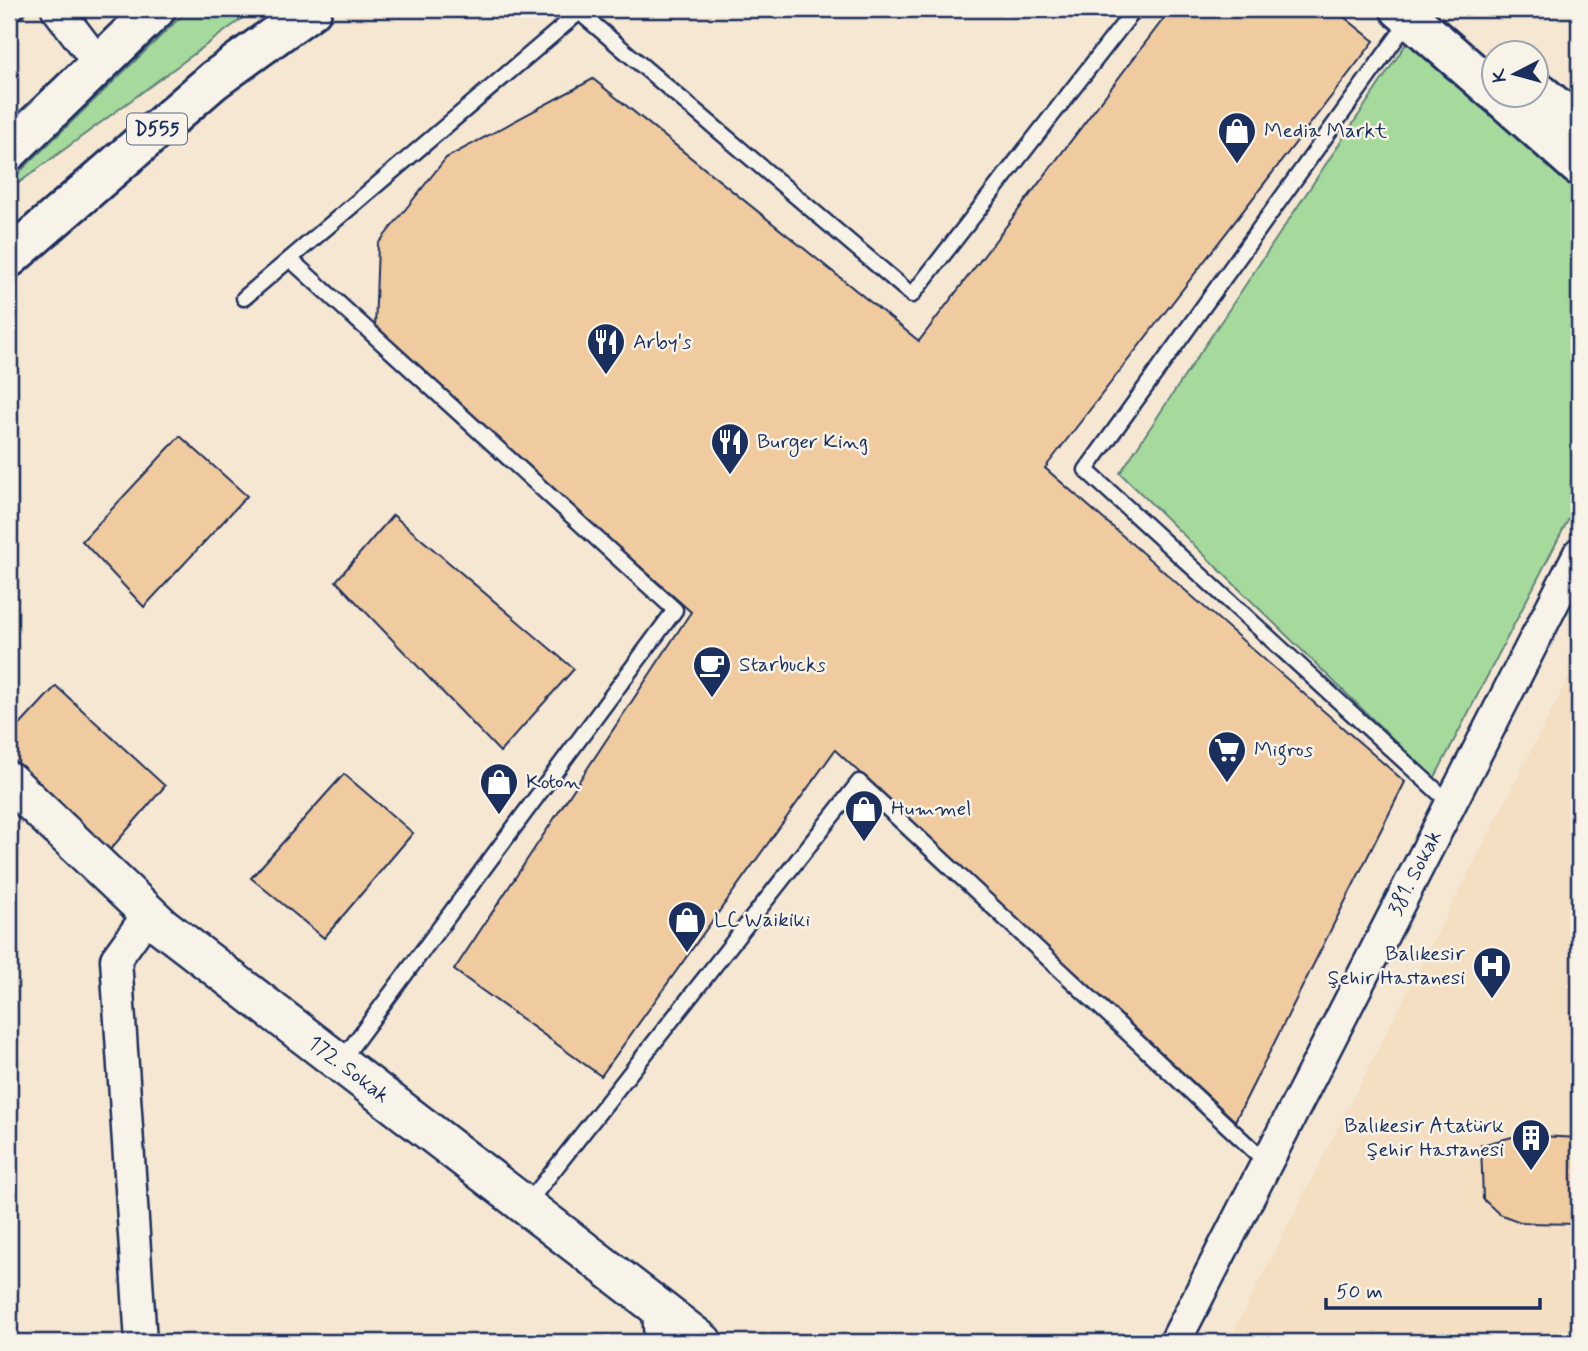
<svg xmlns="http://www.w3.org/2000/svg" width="1588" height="1351" viewBox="0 0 1588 1351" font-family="Mynerve,sans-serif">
  <rect width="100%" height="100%" fill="#f5e7d2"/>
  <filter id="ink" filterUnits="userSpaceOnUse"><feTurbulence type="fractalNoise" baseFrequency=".0143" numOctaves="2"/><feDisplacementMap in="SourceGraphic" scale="14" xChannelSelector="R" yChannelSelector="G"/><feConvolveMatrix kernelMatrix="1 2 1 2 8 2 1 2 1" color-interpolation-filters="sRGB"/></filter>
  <g filter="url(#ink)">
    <polygon fill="#f4dfc3" points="1579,657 1579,1342 1228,1342"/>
    <g fill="#a6da9c" stroke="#60847d" stroke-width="2">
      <polygon points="189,9 255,9 9,190 9,182"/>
      <polygon points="1408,41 1579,189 1579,499 1434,779 1120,473"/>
    </g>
    <g fill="#f0cba0" stroke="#1b2f5e" stroke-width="2">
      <polygon points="1171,9 1334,9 1374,41 1045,468 1405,782 1235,1121 835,750 601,1076 454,970 691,612 375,330 378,244 446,158 593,79 919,341"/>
      <polygon points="180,436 247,496 144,607 82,541"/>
      <polygon points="393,515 574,669 500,752 336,581"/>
      <polygon points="56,686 165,786 109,851 9,756 9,737"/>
      <polygon points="344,774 413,833 324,938 251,878"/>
      <polygon points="1520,1135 1579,1138 1579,1224 1523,1223 1499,1214 1483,1199 1481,1145"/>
    </g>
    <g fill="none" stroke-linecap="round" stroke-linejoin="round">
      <defs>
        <g id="service">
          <polyline points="579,12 912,295 1135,9"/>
          <polyline points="9,13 18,9"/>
          <polyline points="1410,19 1086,470 1451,804"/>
          <polyline points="290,259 675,610 341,1061"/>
          <polyline points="244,298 583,9"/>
          <polyline points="527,1204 859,782 1267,1163"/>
        </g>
        <g id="minor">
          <polyline points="57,9 99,64"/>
          <polyline points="658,1308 660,1342"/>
          <polyline points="141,1342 116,959 149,913"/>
          <path id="s1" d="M1175,1342L1579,553"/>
        </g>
        <g id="tertiary">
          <path id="s2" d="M9,781L162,926L703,1342"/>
        </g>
        <g id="primary">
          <polyline points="1400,9 1494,91"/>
          <polyline points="1536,90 1579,126"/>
          <polyline points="1498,94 1579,166"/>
        </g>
        <g id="trunk">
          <polyline points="9,151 156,9"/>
          <polyline points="9,258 214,80 312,9"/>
        </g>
      </defs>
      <use href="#service" stroke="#1b2f5e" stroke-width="19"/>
      <use href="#minor" stroke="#1b2f5e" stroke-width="35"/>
      <use href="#tertiary" stroke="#1b2f5e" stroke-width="42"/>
      <use href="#primary" stroke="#1b2f5e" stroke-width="44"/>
      <use href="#trunk" stroke="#1b2f5e" stroke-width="44"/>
      <use href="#service" stroke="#f7f3e8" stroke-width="14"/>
      <use href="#minor" stroke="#f7f3e8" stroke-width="30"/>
      <use href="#tertiary" stroke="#f7f3e8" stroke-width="37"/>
      <use href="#primary" stroke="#f7f3e8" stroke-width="38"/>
      <use href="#trunk" stroke="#f7f3e8" stroke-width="38"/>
    </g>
  </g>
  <defs>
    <symbol id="shop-pin" viewBox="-11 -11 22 30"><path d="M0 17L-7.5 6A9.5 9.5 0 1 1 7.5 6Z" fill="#1b2f5e" stroke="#f7f3e8"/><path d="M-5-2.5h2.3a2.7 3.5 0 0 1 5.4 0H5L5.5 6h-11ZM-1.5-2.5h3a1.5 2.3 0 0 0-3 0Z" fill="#fff"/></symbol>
    <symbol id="restaurant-pin" viewBox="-11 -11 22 30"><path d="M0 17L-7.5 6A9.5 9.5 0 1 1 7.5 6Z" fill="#1b2f5e" stroke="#f7f3e8"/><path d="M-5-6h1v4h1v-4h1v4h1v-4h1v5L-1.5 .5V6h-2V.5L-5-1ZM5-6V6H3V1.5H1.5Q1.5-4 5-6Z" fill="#fff"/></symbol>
    <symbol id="cafe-pin" viewBox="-11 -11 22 30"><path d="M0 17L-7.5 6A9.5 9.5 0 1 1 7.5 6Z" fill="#1b2f5e" stroke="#f7f3e8"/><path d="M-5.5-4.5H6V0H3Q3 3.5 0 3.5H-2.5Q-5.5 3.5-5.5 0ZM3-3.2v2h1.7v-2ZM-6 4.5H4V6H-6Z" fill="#fff"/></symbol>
    <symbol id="supermarket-pin" viewBox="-11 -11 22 30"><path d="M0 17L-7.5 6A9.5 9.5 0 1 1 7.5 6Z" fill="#1b2f5e" stroke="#f7f3e8"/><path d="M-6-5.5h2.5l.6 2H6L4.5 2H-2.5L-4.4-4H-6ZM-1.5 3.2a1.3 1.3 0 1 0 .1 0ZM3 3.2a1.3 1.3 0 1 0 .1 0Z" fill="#fff"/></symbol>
    <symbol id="hospital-pin" viewBox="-11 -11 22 30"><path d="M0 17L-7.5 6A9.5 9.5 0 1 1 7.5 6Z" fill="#1b2f5e" stroke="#f7f3e8"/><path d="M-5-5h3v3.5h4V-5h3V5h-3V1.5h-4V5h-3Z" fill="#fff"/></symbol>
    <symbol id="building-pin" viewBox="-11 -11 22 30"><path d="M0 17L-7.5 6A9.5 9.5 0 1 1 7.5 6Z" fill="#1b2f5e" stroke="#f7f3e8"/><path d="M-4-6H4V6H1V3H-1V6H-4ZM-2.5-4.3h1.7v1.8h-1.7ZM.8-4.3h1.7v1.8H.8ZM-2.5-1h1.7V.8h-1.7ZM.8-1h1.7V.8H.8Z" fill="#fff"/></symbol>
  </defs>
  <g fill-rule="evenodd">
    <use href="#shop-pin" x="1215" y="109" width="44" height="60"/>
    <use href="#restaurant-pin" x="584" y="320" width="44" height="60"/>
    <use href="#restaurant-pin" x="708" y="420" width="44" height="60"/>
    <use href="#cafe-pin" x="690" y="643" width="44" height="60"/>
    <use href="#supermarket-pin" x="1205" y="728" width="44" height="60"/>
    <use href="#shop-pin" x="477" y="760" width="44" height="60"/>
    <use href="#shop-pin" x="842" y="787" width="44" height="60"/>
    <use href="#shop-pin" x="665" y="898" width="44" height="60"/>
    <use href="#hospital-pin" x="1470" y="944" width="44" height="60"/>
    <use href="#building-pin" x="1509" y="1116" width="44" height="60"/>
  </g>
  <g text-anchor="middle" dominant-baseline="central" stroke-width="5" stroke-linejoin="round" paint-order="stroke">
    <rect fill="#f7f3e8" stroke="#5d6a87" stroke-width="2" x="127" y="113.5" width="60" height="31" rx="5"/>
    <g font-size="19" font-weight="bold" fill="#1b2f5e">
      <text x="157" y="129">D555</text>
    </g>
    <g font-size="21" fill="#1b2f5e" stroke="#f7f3e8" text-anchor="start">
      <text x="1264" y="131">Media Markt</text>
      <text x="633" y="342">Arby's</text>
      <text x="757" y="442">Burger King</text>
      <text x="739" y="665">Starbucks</text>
      <text x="1254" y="750">Migros</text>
      <text x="526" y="782">Koton</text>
      <text x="891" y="809">Hummel</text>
      <text x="714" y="920">LC Waikiki</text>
      <text x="1465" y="954" text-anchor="end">Balıkesir<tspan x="1465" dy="24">Şehir Hastanesi</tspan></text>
      <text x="1504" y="1126" text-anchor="end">Balıkesir Atatürk<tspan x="1504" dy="24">Şehir Hastanesi</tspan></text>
    </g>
    <g font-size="21" fill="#1b2f5e" stroke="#f7f3e8">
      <text stroke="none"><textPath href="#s1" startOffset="527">381. Sokak</textPath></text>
      <text stroke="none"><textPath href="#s2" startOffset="446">172. Sokak</textPath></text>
    </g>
  </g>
  <rect width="1588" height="1351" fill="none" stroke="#f7f3e8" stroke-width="35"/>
  <rect x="18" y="18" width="1553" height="1316" fill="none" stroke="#1b2f5e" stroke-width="2.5" filter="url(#ink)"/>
  <g transform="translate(1515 74) rotate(264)"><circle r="33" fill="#f7f3e8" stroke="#9fa5b1" stroke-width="2"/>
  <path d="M0-5L12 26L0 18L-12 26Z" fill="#1b2f5e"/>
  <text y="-10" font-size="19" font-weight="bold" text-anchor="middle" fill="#1b2f5e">K</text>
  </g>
  <path d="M1326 1298v10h214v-10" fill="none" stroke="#1b2f5e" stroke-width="3.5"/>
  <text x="1336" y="1298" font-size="21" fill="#1b2f5e" stroke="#f7f3e8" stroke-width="5" paint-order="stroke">50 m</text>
</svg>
